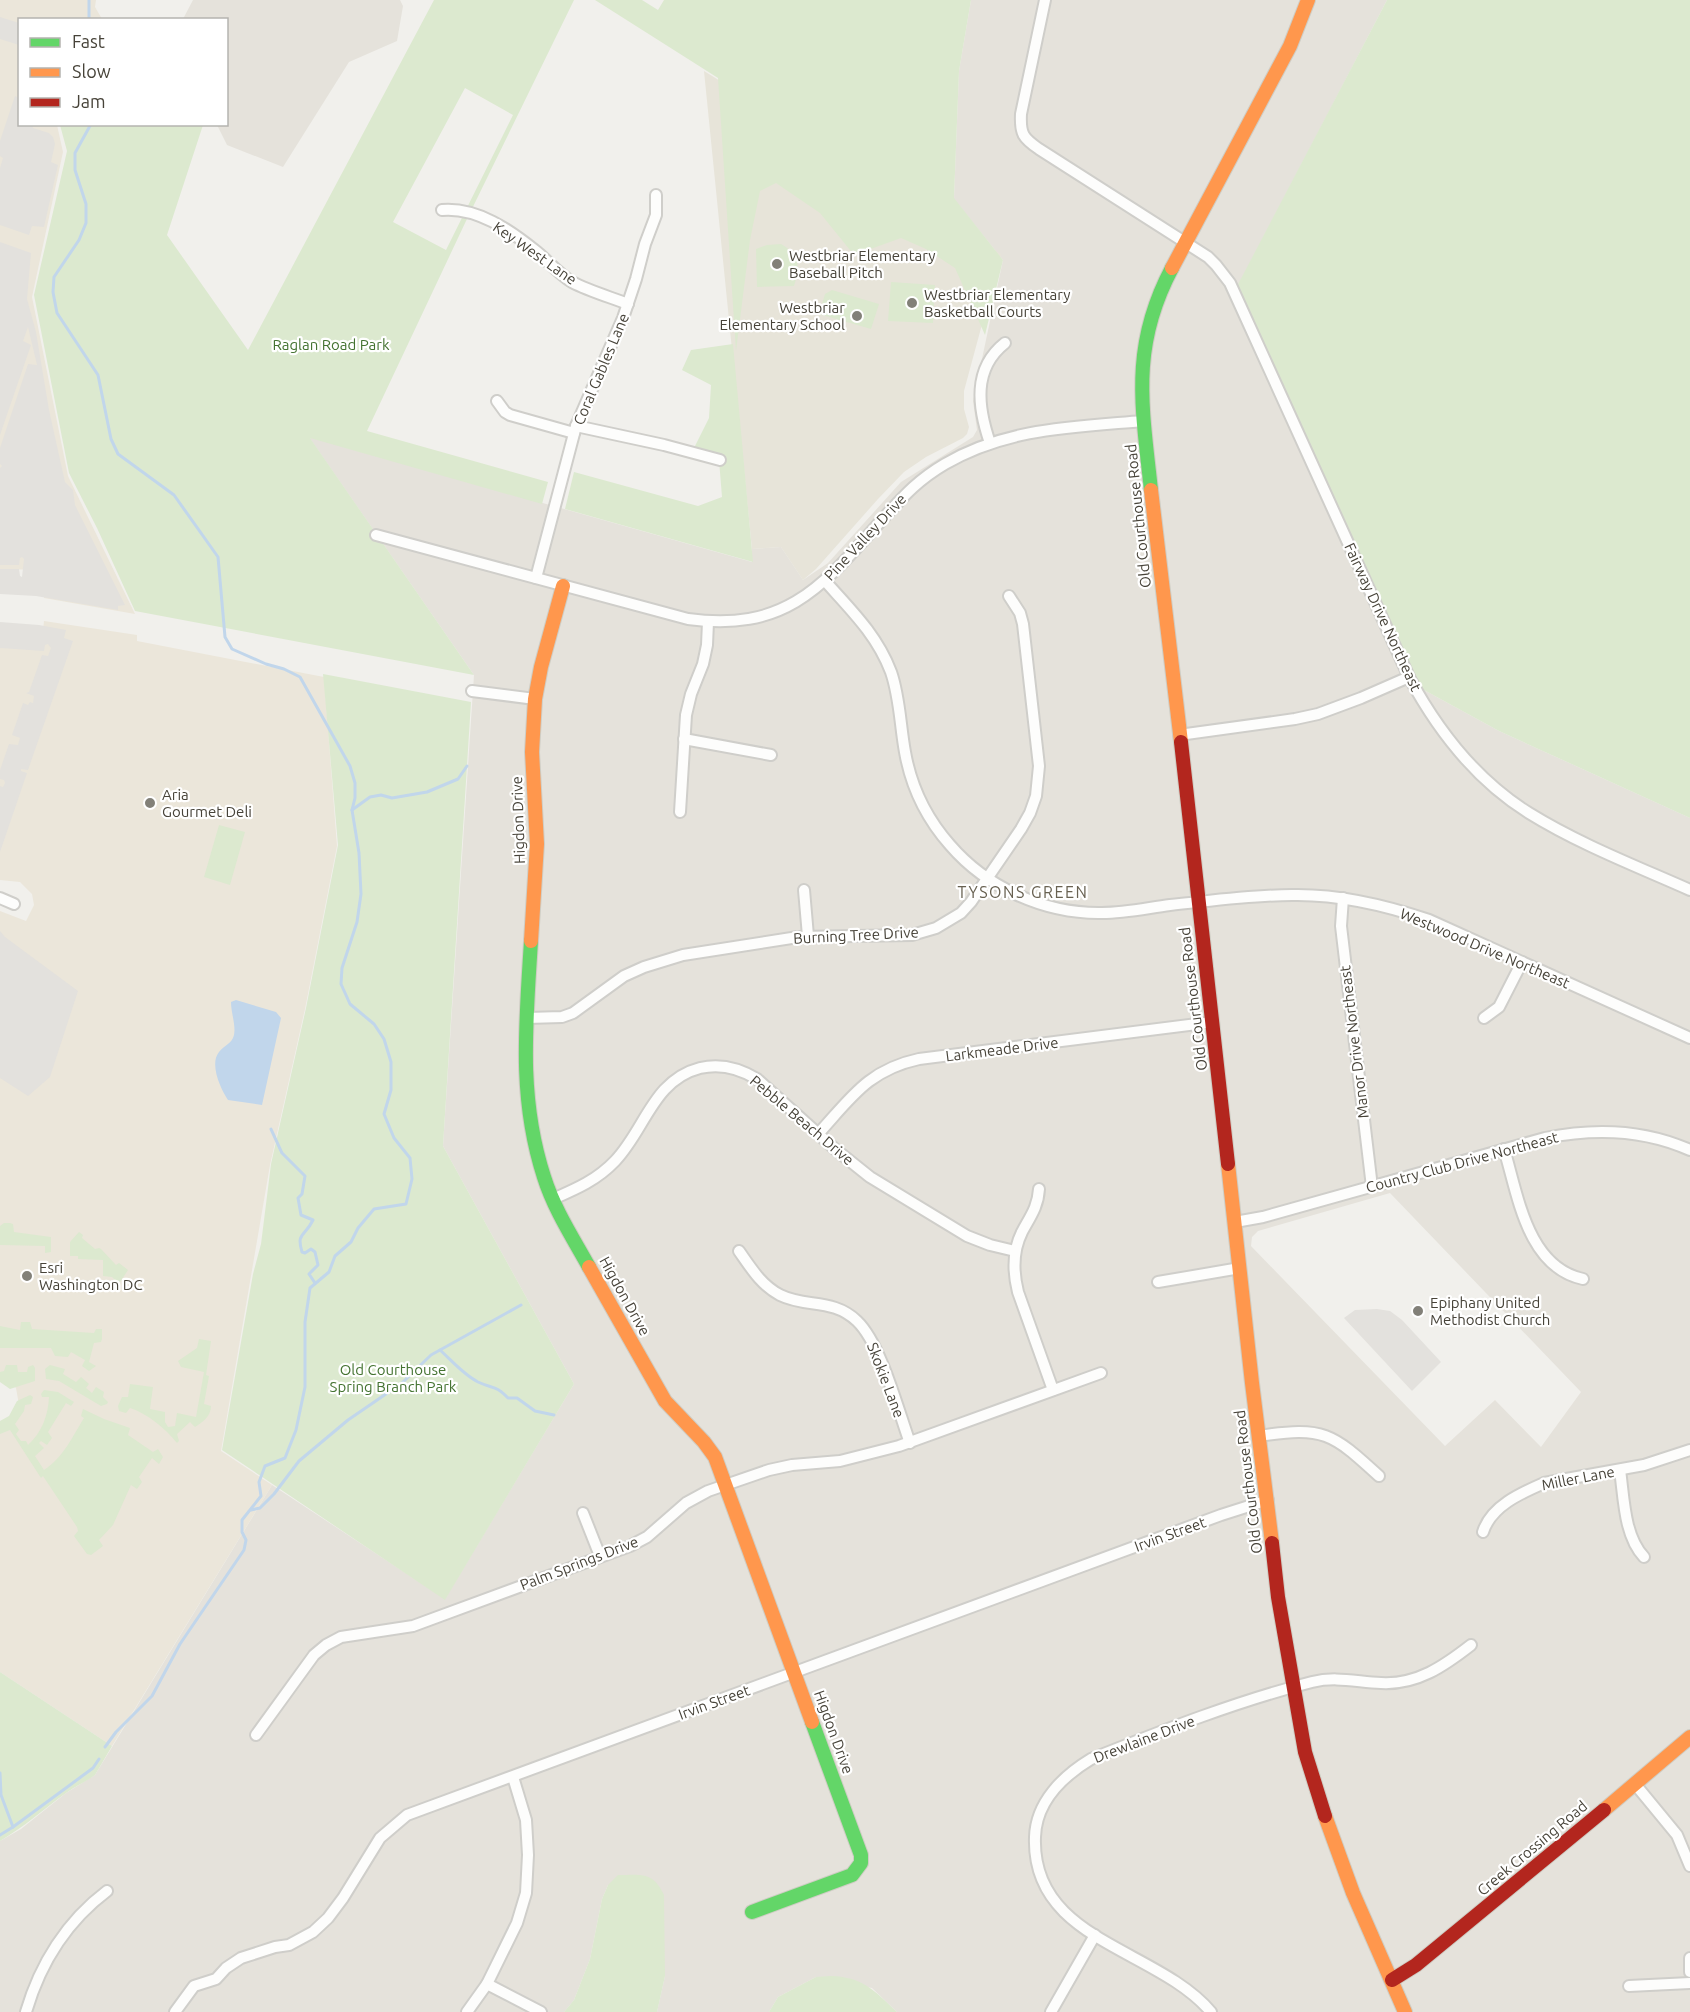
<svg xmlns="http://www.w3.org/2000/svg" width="1690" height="2012" viewBox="0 0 1690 2012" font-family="Ubuntu,sans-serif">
  <rect width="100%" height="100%" fill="#f1f0ec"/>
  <g fill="#e5e2db" fill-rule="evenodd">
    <polygon points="193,0 400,0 403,6 397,41 349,62 283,167 227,145 217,125 226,124 226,20 183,19"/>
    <path d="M971,0H1387L1235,292L1413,684L1499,731L1690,818V2012H897L872,1988L816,1977L778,1997L769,2012H657L665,1976L608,1885L602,1899L590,1959L574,2000L564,2012H0V1841L21,1829L66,1793L95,1775L272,1485L445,1599L574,1384L443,1146L474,675L309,437L752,562V549L781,547L803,580L828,563L901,482L973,437L977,430L973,401L1003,260L954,199L959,71ZM1390,1193L1581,1392L1541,1447L1495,1400L1445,1446L1251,1246L1252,1237L1258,1231Z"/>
  </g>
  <g fill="#ebe6da">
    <polygon points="0,0 96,0 95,7 102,19 20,20 20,124 57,125 63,152 32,297 68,476 135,614 44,598 43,570 0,569"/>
    <polygon points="44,621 137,635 137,641 324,677 337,846 305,1009 270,1165 221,1451 272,1485 112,1746 0,1672 0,1423 6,1422 19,1405 16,1388 6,1377 0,1376 0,911 26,921 34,905 32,894 20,882 0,880 0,639 42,640"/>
  </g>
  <polygon fill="#e7e4d9" points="704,71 1001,254 964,391 964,409 969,427 967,434 963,438 926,457 904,472 878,499 816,569 803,580 781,547 752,549"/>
  <g fill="#dce9cf" fill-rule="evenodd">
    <path d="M434,0H574L466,221L367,431L548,482L542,504L310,438L474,675L135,611L97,528L69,473L34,295L67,151L60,125H203L167,235L248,350ZM465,88L513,115L446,250L393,222Z"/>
    <polygon points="595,0 642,0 658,10 664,0 971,0 959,71 954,198 1003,260 985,335 955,268 926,249 901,238 854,255 820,213 776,183 760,191 750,240 736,351 718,78"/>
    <polygon points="1387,0 1690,0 1690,818 1499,731 1413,684 1234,292"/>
    <path d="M781,244C800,255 800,267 794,286L757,287L756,249L767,245Z"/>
    <polygon points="891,282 935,285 933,323 888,321"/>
    <polygon points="832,290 879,304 871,329 819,314 825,294"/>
    <polygon points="733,344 753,562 565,509 574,472 698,506 722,497 719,460 692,452 709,418 711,385 682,370 691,350"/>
    <polygon points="323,674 471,702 443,1146 574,1384 445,1600 222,1450 253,1274 261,1244 271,1164 306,1008 338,845"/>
    <polygon points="219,825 245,832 230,885 204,877"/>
    <polygon points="4,1223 10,1223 13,1224 14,1232 51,1237 51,1252 45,1253 45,1246 0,1245 0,1226"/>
    <polygon points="79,1232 83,1235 82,1238 95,1249 99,1248 101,1249 116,1265 119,1263 128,1270 120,1282 116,1281 112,1277 103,1276 103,1260 78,1259 78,1256 70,1256 70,1242"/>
    <polygon points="21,1322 30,1322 32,1329 94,1333 96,1329 102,1329 102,1339 101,1342 94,1343 89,1362 96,1366 89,1371 82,1366 85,1360 71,1352 68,1357 55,1356 51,1348 0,1348 0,1326 20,1330"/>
    <path d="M199,1339L211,1341L206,1375L209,1376L204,1404L211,1406C211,1416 203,1422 195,1427L190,1422L177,1434L179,1441L177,1443C165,1428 148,1414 130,1408L126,1413L119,1411L118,1406L122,1397H128L130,1384L153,1387L150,1409L165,1412V1422L168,1427L175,1426L177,1413L196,1417L204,1372L181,1367L178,1361L197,1348Z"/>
    <polygon points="6,1365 17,1365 18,1372 27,1372 28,1367 33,1365 35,1368 35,1381 10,1389 0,1382 0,1372 4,1371"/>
    <polygon points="50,1365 65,1369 63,1374 76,1382 81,1377 89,1384 86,1388 92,1393 96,1387 104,1392 103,1397 108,1402 107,1404 101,1406 59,1381 46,1379 45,1369"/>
    <path d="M44,1390L58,1392L74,1402L71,1406L66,1403L48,1432L52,1438L47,1445L41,1441L39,1443L44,1448L35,1456L44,1470C64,1457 72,1437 84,1418L81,1416L83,1409L104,1419L130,1428L128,1435L153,1452L158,1449L163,1457L159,1464L152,1458L139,1477L142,1482L137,1489L131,1485L113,1525L99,1540L103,1546L91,1555L87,1554L74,1536L78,1531L77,1527L43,1476L41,1478L10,1430L0,1434V1421L9,1416L17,1401L30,1395L33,1397L31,1404L25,1405L24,1411L15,1424L19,1430L16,1434L21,1441H26L28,1445C42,1432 48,1416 49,1397H42L41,1394Z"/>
    <path d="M0,1672L112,1746L95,1775C86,1782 75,1786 66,1793C44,1809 24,1827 0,1841Z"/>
    <path d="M618,1875C641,1875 653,1871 664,1895L665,1976L657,2012H564L574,2000L590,1959L602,1899L608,1885Z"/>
    <path d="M831,1976C863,1977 875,1991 897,2012H769L778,1997L816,1977Z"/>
  </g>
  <g fill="#e3e1dd">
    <polygon points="0,17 19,23 19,45 0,39"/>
    <polygon points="15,96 19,98 20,124 32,125 33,128 49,133 53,137 55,144 51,162 58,165 44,227 32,226 29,235 0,225 0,168 3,158 0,156 0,141"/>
    <polygon points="0,242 31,253 27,299 36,332 49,410 65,482 73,490 75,505 125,605 118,606 118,610 36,596 0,594 0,569 19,569 20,576 22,577 24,559 22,557 20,558 19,565 0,565 0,468 2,466 0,464 0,448 28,364 37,365 28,327 23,341 31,345 0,435"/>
    <polygon points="0,622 39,625 66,630 64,638 73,641 28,770 21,769 21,771 27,773 0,852 0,786 3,787 5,783 4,780 0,779 0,770 9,744 18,745 20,738 12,735 23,703 28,705 30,702 33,703 34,696 26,693 29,692 42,655 48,656 51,648 48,644 45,645 44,651 0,648"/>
    <polygon points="0,931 5,937 78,991 50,1077 28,1096 0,1078"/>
    <polygon points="1377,1309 1390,1311 1402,1320 1441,1362 1412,1391 1344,1318 1355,1310"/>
  </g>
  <path fill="#c1d6eb" d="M236,1000L276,1012L281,1018L262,1105L228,1100C221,1090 209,1064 219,1052C224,1045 232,1044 234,1035C236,1025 231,1013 231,1002Z"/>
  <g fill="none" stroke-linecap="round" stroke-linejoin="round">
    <g stroke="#c1d6eb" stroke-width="3">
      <polyline points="89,0 89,20"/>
      <polyline points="91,124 75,153 75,170 86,204 86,223 79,240 54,277 53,292 57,313 98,375 111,439 118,454 174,495 218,557 225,637 232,649 266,664 284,669 300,677 350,766 355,783 355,798 352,810 359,853 361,894 357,922 342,968 341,984 350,1004 374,1024 384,1039 391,1062 391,1090 384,1114 394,1138 410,1158 412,1179 406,1204 374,1209 358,1228 351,1242 335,1256 329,1272 310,1288 305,1322 305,1387 296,1430 285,1458 265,1466 259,1482 261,1496 242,1520 242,1532 246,1540 244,1550 180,1644 152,1696 116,1732 105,1747"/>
      <polyline points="352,810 370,797 381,795 392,798 427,792 458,779 467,766"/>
      <path d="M271,1129L282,1153L305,1176L302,1194L298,1198L301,1215L313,1220C305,1237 296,1232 302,1252L305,1253L311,1249L315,1252L318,1265L309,1274L315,1283"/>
      <path d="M440,1350C452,1361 464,1375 478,1382C493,1389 496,1385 508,1398H517L535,1411L554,1415"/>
      <polyline points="251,1510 260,1508 274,1494 299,1461 348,1420 402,1383 431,1355 521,1305"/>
      <polyline points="0,1773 1,1795 13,1827"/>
      <polyline points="0,1835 13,1827 93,1768 99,1759"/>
    </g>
    <defs>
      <g id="street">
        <path d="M1045,0L1021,114C1020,134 1023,138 1039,149L1208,257L1216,265L1230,283L1409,677C1438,731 1476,780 1529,813C1579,844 1636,866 1690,890"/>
        <path d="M442,210C477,207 510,230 537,252C548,261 559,274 572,282C589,291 610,297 628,304"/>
        <polyline points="497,401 505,412 510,415 574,433"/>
        <polyline points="576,426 664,445 720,460"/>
        <path d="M990,443C978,408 972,369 1005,343"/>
        <path d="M376,535L688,619C785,632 821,588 880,522C902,498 916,481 945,464C1006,428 1074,427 1143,421"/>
        <polyline points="536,578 576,426 623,318 636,279 645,244 656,215 656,195"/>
        <path d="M825,581C851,610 877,635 891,672C900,698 900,725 905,752C911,786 927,819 950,845C987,888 1045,914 1102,913C1125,913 1147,908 1170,905C1210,901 1251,895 1292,895C1339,894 1385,905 1429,920L1690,1038"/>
        <polyline points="472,691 535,699"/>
        <polyline points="1179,735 1295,719 1318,714 1361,698 1409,677"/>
        <polyline points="684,739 771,755"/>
        <polyline points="680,812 686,715 691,694 703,664 707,645 708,622"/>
        <polyline points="804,890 808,936"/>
        <polyline points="0,898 14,904"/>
        <polyline points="1343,898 1341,926 1372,1187"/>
        <polyline points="527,1018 562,1017 573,1013 624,976 644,967 683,955 798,937 912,935 936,928 961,913 971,902 1021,829 1030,813 1036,796 1039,766 1023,624 1020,613 1009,596"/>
        <polyline points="1484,1018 1499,1007 1522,962"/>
        <path d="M818,1134C851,1098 868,1070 919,1059L1213,1022"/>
        <path d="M1504,1149C1518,1195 1527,1267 1583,1279"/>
        <path d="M1039,1189C1038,1207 1030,1217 1022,1232C1012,1252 1013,1272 1018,1292L1053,1390"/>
        <path d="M553,1199C576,1189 597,1180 615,1161C645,1130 653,1080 700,1068C721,1063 739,1068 757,1079L835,1149L870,1177L967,1236L990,1245L1015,1251"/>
        <path d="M1235,1222L1263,1217L1545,1138C1594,1128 1643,1129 1690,1150"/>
        <path d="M739,1251C751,1268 761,1285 780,1295C806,1308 833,1298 857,1321C881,1344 898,1410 910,1443"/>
        <polyline points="1158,1282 1240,1268"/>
        <path d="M1259,1436C1324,1426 1332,1433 1379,1476"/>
        <path d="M1620,1470C1624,1498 1624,1536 1644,1557"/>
        <polyline points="583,1513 600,1556"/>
        <path d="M1483,1532C1491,1506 1521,1493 1544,1483L1644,1465L1690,1450"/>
        <polyline points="256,1735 314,1655 326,1645 341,1637 413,1626 630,1546 647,1537 686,1503 708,1491 769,1470 792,1465 840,1461 899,1446 1101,1373"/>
        <polyline points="1635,1784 1677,1835 1690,1866"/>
        <polyline points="1690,1958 1690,1972"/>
        <polyline points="487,1984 541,2012"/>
        <polyline points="1629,1986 1690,1983"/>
        <path d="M26,2012C40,1964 67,1921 107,1891"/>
        <polyline points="175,2012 194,1986 216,1979 226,1968 241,1958 275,1947 289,1945 313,1932 328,1918 343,1898 380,1838 407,1815 1221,1515 1268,1500"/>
        <polyline points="467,2012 487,1984 517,1923 526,1893 528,1855 526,1820 513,1777"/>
        <polyline points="1051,2012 1095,1935"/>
        <path d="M1211,2012C1157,1948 1031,1941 1035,1837C1036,1802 1063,1776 1091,1759C1164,1730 1237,1701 1312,1682C1336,1676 1357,1682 1381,1683C1417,1685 1444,1666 1471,1645"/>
      </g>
      <g id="fast">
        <path d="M1151,490C1142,406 1130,347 1172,268"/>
        <path d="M531,941C526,1023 518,1097 544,1177C554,1209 573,1238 589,1267"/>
        <polyline points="752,1912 852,1875 861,1863 861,1855 812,1722"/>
      </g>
      <g id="slow">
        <polyline points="1172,268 1290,46 1308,0"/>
        <polyline points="1151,490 1181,742"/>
        <polyline points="531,941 537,844 532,752 535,699 541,667 563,586"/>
        <polyline points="1228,1164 1252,1383 1272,1543"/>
        <polyline points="589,1267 665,1401 704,1442 715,1457 812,1722"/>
        <polyline points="1604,1810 1690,1737"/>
        <polyline points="1325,1816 1353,1893 1405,2012"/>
      </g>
      <g id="jam">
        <polyline points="1181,742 1228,1164"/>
        <polyline points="1272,1543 1278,1597 1305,1752 1325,1816"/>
        <polyline points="1392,1980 1416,1965 1604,1810"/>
      </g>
    </defs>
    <use href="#street" stroke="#cfceca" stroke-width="14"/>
    <use href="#fast" stroke="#cfcdc4" stroke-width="16"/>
    <use href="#slow" stroke="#cfcdc4" stroke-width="16"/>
    <use href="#jam" stroke="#cfcdc4" stroke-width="16"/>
    <use href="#street" stroke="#fdfdfc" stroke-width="10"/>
    <use href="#fast" stroke="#63d668" stroke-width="14"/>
    <use href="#slow" stroke="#ff974d" stroke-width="14"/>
    <use href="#jam" stroke="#b3261e" stroke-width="14"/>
  </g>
  <g fill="#828078" stroke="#fff" stroke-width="2">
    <circle cx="777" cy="264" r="6"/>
    <circle cx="912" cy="303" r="6"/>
    <circle cx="857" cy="316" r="6"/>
    <circle cx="150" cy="803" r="6"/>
    <circle cx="27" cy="1276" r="6"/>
    <circle cx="1418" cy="1311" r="6"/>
  </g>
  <g text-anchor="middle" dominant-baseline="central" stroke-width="4.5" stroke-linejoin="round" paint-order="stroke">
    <g font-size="15" fill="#474339" stroke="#fff">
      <text transform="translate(535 253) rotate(35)">Key West Lane</text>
      <text transform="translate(601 369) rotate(-67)">Coral Gables Lane</text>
      <text transform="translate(1138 516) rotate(-96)">Old Courthouse Road</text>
      <text transform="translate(865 537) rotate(-47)">Pine Valley Drive</text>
      <text transform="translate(1383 617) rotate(65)">Fairway Drive Northeast</text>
      <text transform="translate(518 820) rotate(-92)">Higdon Drive</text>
      <text transform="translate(856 935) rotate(-3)">Burning Tree Drive</text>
      <text transform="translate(1485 948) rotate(23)">Westwood Drive Northeast</text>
      <text transform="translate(1193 999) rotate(-97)">Old Courthouse Road</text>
      <text transform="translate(1354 1042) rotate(-97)">Manor Drive Northeast</text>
      <text transform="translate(1002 1049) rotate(-7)">Larkmeade Drive</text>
      <text transform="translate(802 1120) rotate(40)">Pebble Beach Drive</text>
      <text transform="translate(1462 1162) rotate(-15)">Country Club Drive Northeast</text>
      <text transform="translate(625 1296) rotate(61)">Higdon Drive</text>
      <text transform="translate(886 1380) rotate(69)">Skokie Lane</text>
      <text transform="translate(1578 1478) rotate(-11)">Miller Lane</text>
      <text transform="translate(1248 1482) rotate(-97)">Old Courthouse Road</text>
      <text transform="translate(1170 1534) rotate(-20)">Irvin Street</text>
      <text transform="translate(579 1563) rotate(-21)">Palm Springs Drive</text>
      <text transform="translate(714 1702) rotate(-20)">Irvin Street</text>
      <text transform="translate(834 1732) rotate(70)">Higdon Drive</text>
      <text transform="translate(1144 1739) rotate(-21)">Drewlaine Drive</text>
      <text transform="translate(1532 1848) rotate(-40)">Creek Crossing Road</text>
    </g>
    <g font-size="15" fill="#474339" stroke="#fff" text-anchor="start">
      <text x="789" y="255">Westbriar Elementary<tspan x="789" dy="17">Baseball Pitch</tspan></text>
      <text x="924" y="294">Westbriar Elementary<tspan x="924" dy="17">Basketball Courts</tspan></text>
      <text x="845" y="307" text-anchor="end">Westbriar<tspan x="845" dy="17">Elementary School</tspan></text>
      <text x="162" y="794">Aria<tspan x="162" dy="17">Gourmet Deli</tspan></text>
      <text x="39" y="1267">Esri<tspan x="39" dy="17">Washington DC</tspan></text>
      <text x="1430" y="1302">Epiphany United<tspan x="1430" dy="17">Methodist Church</tspan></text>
    </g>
    <g font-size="15" fill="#447331" stroke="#fff">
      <text x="331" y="344">Raglan Road Park</text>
      <text x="393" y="1369">Old Courthouse<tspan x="393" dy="17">Spring Branch Park</tspan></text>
    </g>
    <g font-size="16" letter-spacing="1.5" fill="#686151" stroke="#fff">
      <text x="1023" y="892">TYSONS GREEN</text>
    </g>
  </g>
  <rect x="18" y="18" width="210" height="108" fill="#ffffff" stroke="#b5b4b0" stroke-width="1.5"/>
  <rect x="30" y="38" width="30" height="9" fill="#63d668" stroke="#b5b4b0" stroke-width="1.5"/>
  <text x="72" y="48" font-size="18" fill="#474339">Fast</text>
  <rect x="30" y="68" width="30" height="9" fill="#ff974d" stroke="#b5b4b0" stroke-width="1.5"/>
  <text x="72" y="78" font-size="18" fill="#474339">Slow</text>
  <rect x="30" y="98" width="30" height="9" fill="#b3261e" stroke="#b5b4b0" stroke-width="1.5"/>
  <text x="72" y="108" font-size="18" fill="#474339">Jam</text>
</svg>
